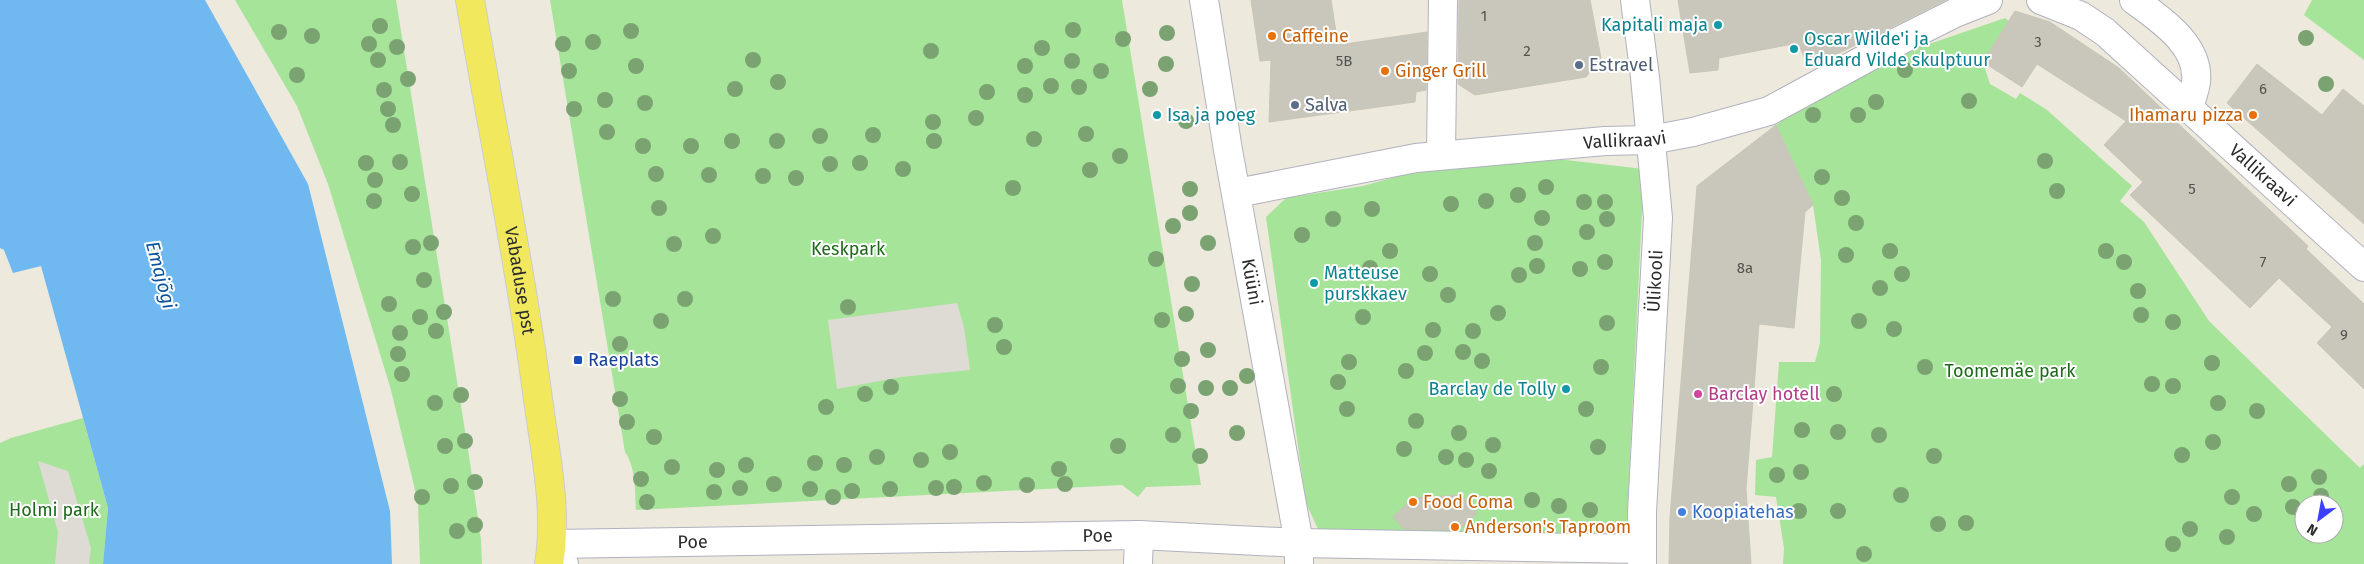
<svg xmlns="http://www.w3.org/2000/svg" width="2364" height="564" viewBox="0 0 2364 564" font-family="'Fira Sans',sans-serif">
  <rect width="100%" height="100%" fill="#ede9dd"/>
  <g fill="#a6e499" fill-rule="evenodd">
    <polygon points="235,0 396,0 470,462 481,540 482,564 420,564 418,503 412,477 391,390 328,184 297,106"/>
    <path d="M550,0H1122L1201,485L1146,487L1138,497L1122,485L636,510C635,491 636,468 625,452Z"/>
    <polygon points="2312,0 2364,0 2364,60 2304,15"/>
    <path d="M2005,18L2009,21L1983,62L1990,84L2016,99L2020,93L2047,110L2132,186L2120,201L2144,222L2209,321L2360,468L2364,464V564H1783L1784,548L1776,497L1755,495L1756,460L1772,457L1779,362H1815L1820,343L1821,260L1813,205L1776,125L1825,90L1903,53ZM2304,504H2334V534H2304Z"/>
    <polygon points="1522,155 1644,169 1626,541 1325,544 1306,503 1266,217 1286,198 1363,186 1439,165"/>
    <polygon points="83,418 108,508 103,564 0,564 0,443 11,438"/>
  </g>
  <g fill="#dddbd4">
    <polygon points="957,303 964,327 970,370 901,377 837,389 828,320"/>
    <polygon points="38,461 68,471 91,548 89,564 55,564 58,532"/>
  </g>
  <polygon fill="#6fb8f0" points="0,0 205,0 308,184 390,511 392,564 103,564 108,508 41,266 13,273 4,250 0,248"/>
  <g fill="#c9c7bc" stroke="#c9c5b7">
    <polygon points="1251,0 1331,0 1338,45 1427,32 1426,90 1416,92 1415,102 1269,122 1271,60 1260,61"/>
    <polygon points="1459,0 1590,0 1601,58 1586,77 1475,95 1458,84"/>
    <polygon points="1678,0 1946,0 1809,68 1798,43 1719,58 1718,70 1690,73"/>
    <polygon points="2015,11 2050,22 2119,68 2308,246 2306,249 2364,304 2364,389 2317,343 2332,327 2279,278 2250,308 2130,195 2143,182 2104,145 2126,121 2037,64 2022,87 1983,62"/>
    <polygon points="2257,64 2322,115 2343,89 2364,106 2364,224 2227,103"/>
    <polygon points="1776,125 1813,205 1805,212 1794,328 1759,324 1746,489 1751,564 1669,564 1670,517 1697,186"/>
    <polygon points="1461,495 1477,513 1459,530 1404,529 1393,517 1413,498"/>
  </g>
  <g fill="none" stroke-linecap="round" stroke-linejoin="round">
    <defs>
      <g id="minor">
        <path id="s1" d="M1204,0L1228,150L1299,543V564"/>
        <polyline points="1635,0 1645,77 1658,218 1642,512 1642,564"/>
        <path id="s2" d="M2041,0L2081,16L2105,32L2364,267"/>
        <path d="M2134,0C2160,19 2200,45 2196,82C2195,90 2191,100 2189,108"/>
        <polyline points="1441,155 1443,0"/>
        <path id="s3" d="M1237,193L1416,158L1605,141L1651,140L1693,132L1769,111L1889,46L1955,13L1988,0"/>
        <path id="s4" d="M564,564L552,544L1139,535L1299,543L1642,549"/>
        <polyline points="1138,564 1139,535"/>
      </g>
      <g id="major">
        <path id="s5" d="M470,0C493,133 520,265 538,399C545,452 558,511 549,564"/>
      </g>
    </defs>
    <use href="#minor" stroke="#b1b1bf" stroke-width="30"/>
    <use href="#major" stroke="#ccc" stroke-width="30"/>
    <use href="#minor" stroke="#fff" stroke-width="28"/>
    <use href="#major" stroke="#f2e85d" stroke-width="28"/>
  </g>
  <g fill="#7ba372">
    <circle cx="380" cy="26" r="8"/>
    <circle cx="1073" cy="30" r="8"/>
    <circle cx="631" cy="31" r="8"/>
    <circle cx="279" cy="32" r="8"/>
    <circle cx="1167" cy="33" r="8"/>
    <circle cx="312" cy="36" r="8"/>
    <circle cx="2306" cy="38" r="8"/>
    <circle cx="1123" cy="39" r="8"/>
    <circle cx="593" cy="42" r="8"/>
    <circle cx="369" cy="44" r="8"/>
    <circle cx="563" cy="44" r="8"/>
    <circle cx="397" cy="47" r="8"/>
    <circle cx="1042" cy="48" r="8"/>
    <circle cx="931" cy="51" r="8"/>
    <circle cx="378" cy="60" r="8"/>
    <circle cx="753" cy="60" r="8"/>
    <circle cx="1072" cy="61" r="8"/>
    <circle cx="1166" cy="64" r="8"/>
    <circle cx="636" cy="66" r="8"/>
    <circle cx="1025" cy="66" r="8"/>
    <circle cx="1905" cy="70" r="8"/>
    <circle cx="569" cy="71" r="8"/>
    <circle cx="1101" cy="71" r="8"/>
    <circle cx="297" cy="75" r="8"/>
    <circle cx="408" cy="79" r="8"/>
    <circle cx="778" cy="82" r="8"/>
    <circle cx="2326" cy="84" r="8"/>
    <circle cx="1051" cy="86" r="8"/>
    <circle cx="1079" cy="87" r="8"/>
    <circle cx="735" cy="89" r="8"/>
    <circle cx="1150" cy="89" r="8"/>
    <circle cx="384" cy="90" r="8"/>
    <circle cx="987" cy="92" r="8"/>
    <circle cx="1025" cy="95" r="8"/>
    <circle cx="605" cy="100" r="8"/>
    <circle cx="1969" cy="101" r="8"/>
    <circle cx="1876" cy="102" r="8"/>
    <circle cx="645" cy="103" r="8"/>
    <circle cx="388" cy="109" r="8"/>
    <circle cx="574" cy="109" r="8"/>
    <circle cx="1813" cy="115" r="8"/>
    <circle cx="1858" cy="115" r="8"/>
    <circle cx="976" cy="118" r="8"/>
    <circle cx="1186" cy="121" r="8"/>
    <circle cx="933" cy="122" r="8"/>
    <circle cx="393" cy="125" r="8"/>
    <circle cx="607" cy="132" r="8"/>
    <circle cx="1086" cy="134" r="8"/>
    <circle cx="873" cy="135" r="8"/>
    <circle cx="820" cy="136" r="8"/>
    <circle cx="1034" cy="139" r="8"/>
    <circle cx="732" cy="141" r="8"/>
    <circle cx="777" cy="141" r="8"/>
    <circle cx="934" cy="141" r="8"/>
    <circle cx="643" cy="146" r="8"/>
    <circle cx="691" cy="146" r="8"/>
    <circle cx="1120" cy="156" r="8"/>
    <circle cx="2045" cy="161" r="8"/>
    <circle cx="400" cy="162" r="8"/>
    <circle cx="366" cy="163" r="8"/>
    <circle cx="860" cy="163" r="8"/>
    <circle cx="830" cy="164" r="8"/>
    <circle cx="903" cy="169" r="8"/>
    <circle cx="1090" cy="170" r="8"/>
    <circle cx="656" cy="174" r="8"/>
    <circle cx="709" cy="175" r="8"/>
    <circle cx="763" cy="176" r="8"/>
    <circle cx="1822" cy="177" r="8"/>
    <circle cx="796" cy="178" r="8"/>
    <circle cx="375" cy="180" r="8"/>
    <circle cx="1546" cy="187" r="8"/>
    <circle cx="1013" cy="188" r="8"/>
    <circle cx="1190" cy="189" r="8"/>
    <circle cx="2057" cy="191" r="8"/>
    <circle cx="412" cy="194" r="8"/>
    <circle cx="1518" cy="195" r="8"/>
    <circle cx="1842" cy="198" r="8"/>
    <circle cx="374" cy="201" r="8"/>
    <circle cx="1486" cy="201" r="8"/>
    <circle cx="1584" cy="202" r="8"/>
    <circle cx="1605" cy="202" r="8"/>
    <circle cx="1451" cy="204" r="8"/>
    <circle cx="659" cy="208" r="8"/>
    <circle cx="1372" cy="209" r="8"/>
    <circle cx="1190" cy="213" r="8"/>
    <circle cx="1542" cy="218" r="8"/>
    <circle cx="1333" cy="219" r="8"/>
    <circle cx="1607" cy="219" r="8"/>
    <circle cx="1856" cy="223" r="8"/>
    <circle cx="1173" cy="226" r="8"/>
    <circle cx="1587" cy="232" r="8"/>
    <circle cx="1302" cy="235" r="8"/>
    <circle cx="713" cy="236" r="8"/>
    <circle cx="431" cy="243" r="8"/>
    <circle cx="1208" cy="243" r="8"/>
    <circle cx="1535" cy="243" r="8"/>
    <circle cx="674" cy="244" r="8"/>
    <circle cx="413" cy="247" r="8"/>
    <circle cx="1390" cy="251" r="8"/>
    <circle cx="1890" cy="251" r="8"/>
    <circle cx="2106" cy="251" r="8"/>
    <circle cx="1846" cy="255" r="8"/>
    <circle cx="1156" cy="259" r="8"/>
    <circle cx="1605" cy="262" r="8"/>
    <circle cx="2124" cy="262" r="8"/>
    <circle cx="1537" cy="266" r="8"/>
    <circle cx="1370" cy="268" r="8"/>
    <circle cx="1580" cy="269" r="8"/>
    <circle cx="1430" cy="274" r="8"/>
    <circle cx="1902" cy="274" r="8"/>
    <circle cx="1519" cy="275" r="8"/>
    <circle cx="424" cy="280" r="8"/>
    <circle cx="1192" cy="284" r="8"/>
    <circle cx="1880" cy="288" r="8"/>
    <circle cx="2138" cy="291" r="8"/>
    <circle cx="1367" cy="294" r="8"/>
    <circle cx="1448" cy="295" r="8"/>
    <circle cx="613" cy="299" r="8"/>
    <circle cx="685" cy="299" r="8"/>
    <circle cx="389" cy="304" r="8"/>
    <circle cx="848" cy="307" r="8"/>
    <circle cx="444" cy="312" r="8"/>
    <circle cx="1498" cy="313" r="8"/>
    <circle cx="1186" cy="314" r="8"/>
    <circle cx="2141" cy="315" r="8"/>
    <circle cx="420" cy="317" r="8"/>
    <circle cx="1363" cy="317" r="8"/>
    <circle cx="1162" cy="320" r="8"/>
    <circle cx="661" cy="321" r="8"/>
    <circle cx="1859" cy="321" r="8"/>
    <circle cx="2173" cy="322" r="8"/>
    <circle cx="1607" cy="323" r="8"/>
    <circle cx="995" cy="325" r="8"/>
    <circle cx="1894" cy="329" r="8"/>
    <circle cx="1433" cy="330" r="8"/>
    <circle cx="436" cy="331" r="8"/>
    <circle cx="1473" cy="331" r="8"/>
    <circle cx="400" cy="333" r="8"/>
    <circle cx="620" cy="344" r="8"/>
    <circle cx="1004" cy="347" r="8"/>
    <circle cx="1208" cy="350" r="8"/>
    <circle cx="1463" cy="352" r="8"/>
    <circle cx="1425" cy="353" r="8"/>
    <circle cx="398" cy="354" r="8"/>
    <circle cx="1182" cy="359" r="8"/>
    <circle cx="1482" cy="361" r="8"/>
    <circle cx="1349" cy="362" r="8"/>
    <circle cx="2212" cy="363" r="8"/>
    <circle cx="1601" cy="367" r="8"/>
    <circle cx="1925" cy="367" r="8"/>
    <circle cx="1406" cy="371" r="8"/>
    <circle cx="402" cy="374" r="8"/>
    <circle cx="1247" cy="376" r="8"/>
    <circle cx="1338" cy="382" r="8"/>
    <circle cx="2152" cy="384" r="8"/>
    <circle cx="1178" cy="386" r="8"/>
    <circle cx="2173" cy="386" r="8"/>
    <circle cx="891" cy="387" r="8"/>
    <circle cx="1206" cy="388" r="8"/>
    <circle cx="1230" cy="388" r="8"/>
    <circle cx="865" cy="394" r="8"/>
    <circle cx="1834" cy="394" r="8"/>
    <circle cx="461" cy="395" r="8"/>
    <circle cx="620" cy="399" r="8"/>
    <circle cx="435" cy="403" r="8"/>
    <circle cx="2218" cy="403" r="8"/>
    <circle cx="826" cy="407" r="8"/>
    <circle cx="1347" cy="409" r="8"/>
    <circle cx="1586" cy="409" r="8"/>
    <circle cx="1191" cy="411" r="8"/>
    <circle cx="2257" cy="411" r="8"/>
    <circle cx="1416" cy="421" r="8"/>
    <circle cx="627" cy="422" r="8"/>
    <circle cx="1802" cy="430" r="8"/>
    <circle cx="1838" cy="432" r="8"/>
    <circle cx="1237" cy="433" r="8"/>
    <circle cx="1459" cy="433" r="8"/>
    <circle cx="1173" cy="435" r="8"/>
    <circle cx="1879" cy="435" r="8"/>
    <circle cx="654" cy="437" r="8"/>
    <circle cx="465" cy="441" r="8"/>
    <circle cx="2213" cy="442" r="8"/>
    <circle cx="1493" cy="445" r="8"/>
    <circle cx="445" cy="446" r="8"/>
    <circle cx="1118" cy="446" r="8"/>
    <circle cx="1598" cy="447" r="8"/>
    <circle cx="1404" cy="449" r="8"/>
    <circle cx="950" cy="452" r="8"/>
    <circle cx="2182" cy="455" r="8"/>
    <circle cx="1200" cy="456" r="8"/>
    <circle cx="1934" cy="456" r="8"/>
    <circle cx="877" cy="457" r="8"/>
    <circle cx="1446" cy="457" r="8"/>
    <circle cx="921" cy="460" r="8"/>
    <circle cx="1466" cy="460" r="8"/>
    <circle cx="815" cy="463" r="8"/>
    <circle cx="746" cy="465" r="8"/>
    <circle cx="844" cy="465" r="8"/>
    <circle cx="672" cy="467" r="8"/>
    <circle cx="1059" cy="469" r="8"/>
    <circle cx="717" cy="470" r="8"/>
    <circle cx="1489" cy="471" r="8"/>
    <circle cx="1801" cy="472" r="8"/>
    <circle cx="1777" cy="475" r="8"/>
    <circle cx="2319" cy="477" r="8"/>
    <circle cx="641" cy="479" r="8"/>
    <circle cx="475" cy="482" r="8"/>
    <circle cx="984" cy="483" r="8"/>
    <circle cx="774" cy="484" r="8"/>
    <circle cx="1065" cy="484" r="8"/>
    <circle cx="2289" cy="484" r="8"/>
    <circle cx="1027" cy="485" r="8"/>
    <circle cx="451" cy="486" r="8"/>
    <circle cx="954" cy="487" r="8"/>
    <circle cx="740" cy="488" r="8"/>
    <circle cx="936" cy="488" r="8"/>
    <circle cx="810" cy="489" r="8"/>
    <circle cx="890" cy="489" r="8"/>
    <circle cx="852" cy="491" r="8"/>
    <circle cx="714" cy="492" r="8"/>
    <circle cx="1901" cy="495" r="8"/>
    <circle cx="2321" cy="496" r="8"/>
    <circle cx="422" cy="497" r="8"/>
    <circle cx="833" cy="497" r="8"/>
    <circle cx="2232" cy="497" r="8"/>
    <circle cx="1532" cy="500" r="8"/>
    <circle cx="647" cy="502" r="8"/>
    <circle cx="1559" cy="506" r="8"/>
    <circle cx="2293" cy="507" r="8"/>
    <circle cx="1590" cy="510" r="8"/>
    <circle cx="1799" cy="511" r="8"/>
    <circle cx="1838" cy="511" r="8"/>
    <circle cx="2254" cy="514" r="8"/>
    <circle cx="1966" cy="523" r="8"/>
    <circle cx="1938" cy="524" r="8"/>
    <circle cx="475" cy="525" r="8"/>
    <circle cx="2190" cy="529" r="8"/>
    <circle cx="457" cy="531" r="8"/>
    <circle cx="2227" cy="537" r="8"/>
    <circle cx="2173" cy="544" r="8"/>
    <circle cx="1864" cy="554" r="8"/>
  </g>
  <g fill="#0f9aa8" stroke="#fff" stroke-width="2">
    <circle cx="1718" cy="25" r="5"/>
    <circle cx="1794" cy="49" r="5"/>
    <circle cx="1157" cy="115" r="5"/>
    <circle cx="1314" cy="283" r="5"/>
    <circle cx="1566" cy="389" r="5"/>
  </g>
  <g fill="#e8710a" stroke="#fff" stroke-width="2">
    <circle cx="1272" cy="36" r="5"/>
    <circle cx="1385" cy="71" r="5"/>
    <circle cx="2253" cy="115" r="5"/>
    <circle cx="1413" cy="502" r="5"/>
    <circle cx="1455" cy="527" r="5"/>
  </g>
  <g fill="#5c6f8a" stroke="#fff" stroke-width="2">
    <circle cx="1579" cy="65" r="5"/>
    <circle cx="1295" cy="105" r="5"/>
  </g>
  <rect fill="#1a4fb4" stroke="#fff" stroke-width="2" x="573" y="355" width="10" height="10" rx="2.5"/>
  <circle fill="#d1479c" stroke="#fff" stroke-width="2" cx="1698" cy="394" r="5"/>
  <circle fill="#3f7fe0" stroke="#fff" stroke-width="2" cx="1682" cy="512" r="5"/>
  <g text-anchor="middle" dominant-baseline="central" stroke-width="4" stroke-linejoin="round" paint-order="stroke">
    <g font-size="15" fill="#52524f">
      <text x="1484" y="16">1</text>
      <text x="2038" y="42">3</text>
      <text x="1527" y="51">2</text>
      <text x="1344" y="61">5B</text>
      <text x="2263" y="89">6</text>
      <text x="2192" y="189">5</text>
      <text x="2263" y="262">7</text>
      <text x="1745" y="268">8a</text>
      <text x="2344" y="335">9</text>
    </g>
    <g font-size="18" fill="#0d838f" stroke="#fff" text-anchor="start">
      <text x="1708" y="25" text-anchor="end">Kapitali maja</text>
      <text x="1804" y="39">Oscar Wilde'i ja<tspan x="1804" dy="21">Eduard Vilde skulptuur</tspan></text>
      <text x="1167" y="115">Isa ja poeg</text>
      <text x="1324" y="273">Matteuse<tspan x="1324" dy="21">purskkaev</tspan></text>
      <text x="1556" y="389" text-anchor="end">Barclay de Tolly</text>
    </g>
    <g font-size="18" fill="#c56008" stroke="#fff" text-anchor="start">
      <text x="1282" y="36">Caffeine</text>
      <text x="1395" y="71">Ginger Grill</text>
      <text x="2243" y="115" text-anchor="end">Ihamaru pizza</text>
      <text x="1423" y="502">Food Coma</text>
      <text x="1465" y="527">Anderson's Taproom</text>
    </g>
    <g font-size="18" fill="#4e5e75" stroke="#fff" text-anchor="start">
      <text x="1589" y="65">Estravel</text>
      <text x="1305" y="105">Salva</text>
    </g>
    <g font-size="18" fill="#2b2b2b" stroke="#fff">
      <text stroke="none"><textPath href="#s3" startOffset="392">Vallikraavi</textPath></text>
      <text stroke="none"><textPath href="#s2" startOffset="285">Vallikraavi</textPath></text>
      <text stroke="none"><textPath href="#s5" startOffset="285">Vabaduse pst</textPath></text>
      <text transform="translate(1655 281) rotate(-87)">Ülikooli</text>
      <text stroke="none"><textPath href="#s1" startOffset="286">Küüni</textPath></text>
      <text stroke="none"><textPath href="#s4" startOffset="569">Poe</textPath></text>
      <text stroke="none"><textPath href="#s4" startOffset="164">Poe</textPath></text>
    </g>
    <g font-size="18" fill="#1d6a1a" stroke="#fff">
      <text x="848" y="249">Keskpark</text>
      <text x="2010" y="371">Toomemäe park</text>
      <text x="54" y="510">Holmi park</text>
    </g>
    <g font-size="18" fill="#164399" stroke="#fff" text-anchor="start">
      <text x="588" y="360">Raeplats</text>
    </g>
    <g font-size="18" fill="#b23c85" stroke="#fff" text-anchor="start">
      <text x="1708" y="394">Barclay hotell</text>
    </g>
    <g font-size="18" fill="#366cbe" stroke="#fff" text-anchor="start">
      <text x="1692" y="512">Koopiatehas</text>
    </g>
    <g font-size="19" font-style="italic" fill="#0c549e" stroke="#fff">
      <text transform="translate(161 275) rotate(75)">Emajõgi</text>
    </g>
  </g>
  <g transform="translate(2319 519) rotate(212)"><circle r="24" fill="#ffffff" stroke="#aaaaaa"/>
  <path d="M0-4L9 19L0 12L-9 19Z" fill="#3c3ffc"/>
  <text y="-8" font-size="14" font-weight="bold" text-anchor="middle" fill="#2b2b2b">N</text>
  </g>
</svg>
